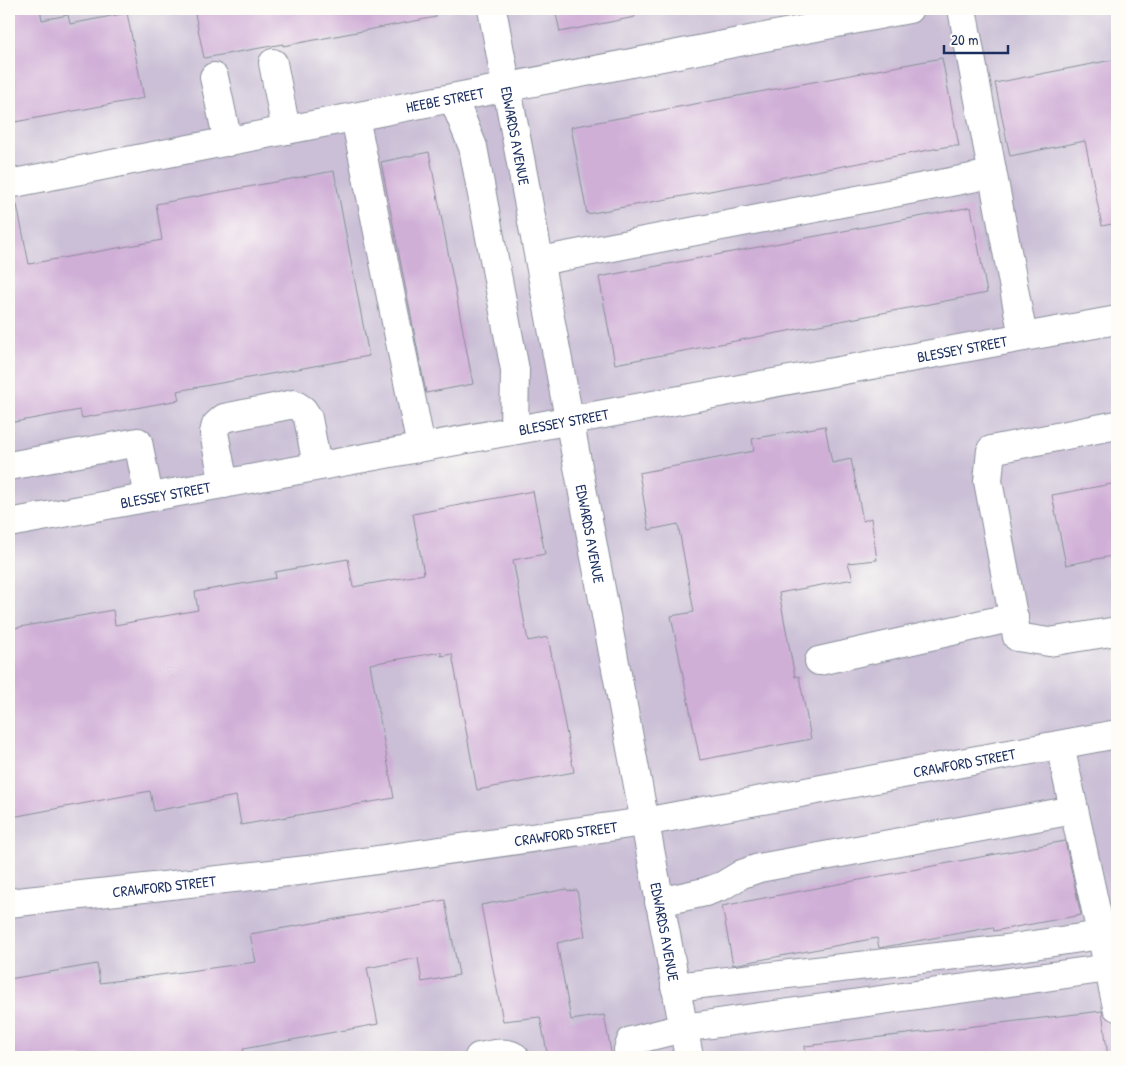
<svg xmlns="http://www.w3.org/2000/svg" width="1126" height="1066" viewBox="0 0 1126 1066" font-family="'Patrick Hand',sans-serif">
  <rect width="100%" height="100%" fill="#fdfcf7"/>
  <filter id="ink" filterUnits="userSpaceOnUse"><feTurbulence type="fractalNoise" baseFrequency=".02" numOctaves="2"/><feDisplacementMap in="SourceGraphic" scale="10" xChannelSelector="R" yChannelSelector="G"/><feConvolveMatrix kernelMatrix="1 2 1 2 8 2 1 2 1" color-interpolation-filters="sRGB"/></filter>
  <filter id="wash" filterUnits="userSpaceOnUse"><feTurbulence type="fractalNoise" baseFrequency=".0096" numOctaves="4" result="noise"/><feDisplacementMap in="SourceGraphic" scale="20" xChannelSelector="R" yChannelSelector="G"/><feGaussianBlur stdDeviation="1.12" result="paint"/><feColorMatrix in="noise" values="0 0 0 0 0 0 0 0 0 0 0 0 0 0 0 0 0 1.4 0 .05"/><feComposite in="paint" operator="in"/></filter>
  <g filter="url(#wash)">
    <rect width="100%" height="100%" fill="#f7ecd8"/>
    <rect fill="#cabfd6" x="9" y="9" width="1108" height="1048"/>
    <g id="blocks">
      <g fill="#d0afd7">
        <polygon points="9,9 40,9 42,20 68,15 70,24 127,13 144,98 15,122 9,85"/>
        <polygon points="194,9 435,9 436,17 283,46 283,44 204,58"/>
        <polygon points="555,9 634,9 635,17 560,32"/>
        <polygon points="942,58 959,146 950,146 587,214 571,127"/>
        <polygon points="1117,59 1117,223 1102,226 1085,141 1010,156 995,83"/>
        <polygon points="429,152 473,384 426,393 381,162"/>
        <polygon points="334,171 369,356 177,391 179,400 82,418 80,410 9,423 9,205 17,205 29,264 162,240 156,204"/>
        <polygon points="971,207 987,293 615,364 599,277"/>
        <polygon points="825,426 832,463 851,459 863,521 871,518 877,560 848,563 853,579 779,593 795,677 799,676 811,739 700,760 671,616 694,612 678,524 649,530 639,473 754,451 752,439"/>
        <polygon points="1117,483 1117,555 1066,565 1052,495"/>
        <polygon points="533,491 545,554 513,560 528,641 548,637 574,772 477,790 452,654 441,656 441,652 370,664 394,798 241,825 236,796 154,811 150,791 12,817 9,801 9,629 113,610 115,625 198,610 195,592 276,578 275,572 348,559 353,587 424,574 413,514"/>
        <polygon points="1065,841 1081,915 994,931 993,927 879,948 877,938 733,965 722,906"/>
        <polygon points="567,889 568,891 577,890 585,936 557,943 571,1020 604,1015 612,1057 548,1057 540,1017 503,1021 481,905"/>
        <polygon points="445,900 459,975 422,982 418,958 367,968 378,1024 243,1049 245,1057 9,1057 9,979 97,964 100,983 256,962 250,934"/>
        <polygon points="1102,1011 1108,1057 806,1057 805,1046"/>
      </g>
    </g>
  </g>
  <g filter="url(#ink)">
    <use href="#blocks" fill-opacity="0" stroke="#898e9b" stroke-width="1"/>
    <g fill="none" stroke-linecap="round" stroke-linejoin="round">
      <defs>
        <g id="minor">
          <path id="s1" d="M492,9L689,1057"/>
          <polyline points="962,9 1023,337"/>
          <polyline points="273,63 286,130"/>
          <polyline points="214,77 228,142"/>
          <polyline points="453,98 473,147 515,370 514,430"/>
          <polyline points="355,117 421,447"/>
          <path id="s2" d="M9,184L909,9"/>
          <polyline points="540,261 992,174"/>
          <polyline points="1117,425 991,450 988,481 1017,637 1049,642 1117,631"/>
          <polyline points="9,466 138,442 149,497"/>
          <polyline points="224,484 214,433 216,425 224,418 294,404 303,410 308,418 317,466"/>
          <path id="s3" d="M9,523L1117,320"/>
          <polyline points="819,661 1014,617"/>
          <polyline points="1060,745 1117,1007"/>
          <polyline points="659,902 705,892 722,886 742,874 759,868 1074,810"/>
          <path id="s4" d="M9,903L307,870L644,822L1117,734"/>
          <polyline points="675,987 999,950 1101,935"/>
          <path d="M479,1057C490,1055 505,1050 515,1057"/>
          <polyline points="629,1057 628,1050 631,1041 683,1028 1109,968"/>
        </g>
      </defs>
      <use href="#minor" stroke="#898e9b" stroke-width="30"/>
      <use href="#minor" stroke="#fff" stroke-width="28"/>
    </g>
  </g>
  <g text-anchor="middle" dominant-baseline="central" stroke-width="5" stroke-linejoin="round" paint-order="stroke">
    <g font-size="15" fill="#1b2f5e" stroke="#fdfcf7">
      <text stroke="none"><textPath href="#s2" startOffset="444">HEEBE STREET</textPath></text>
      <text stroke="none"><textPath href="#s1" startOffset="129">EDWARDS AVENUE</textPath></text>
      <text stroke="none"><textPath href="#s3" startOffset="969">BLESSEY STREET</textPath></text>
      <text stroke="none"><textPath href="#s3" startOffset="564">BLESSEY STREET</textPath></text>
      <text stroke="none"><textPath href="#s3" startOffset="159">BLESSEY STREET</textPath></text>
      <text stroke="none"><textPath href="#s1" startOffset="534">EDWARDS AVENUE</textPath></text>
      <text stroke="none"><textPath href="#s4" startOffset="966">CRAWFORD STREET</textPath></text>
      <text stroke="none"><textPath href="#s4" startOffset="561">CRAWFORD STREET</textPath></text>
      <text stroke="none"><textPath href="#s4" startOffset="156">CRAWFORD STREET</textPath></text>
      <text stroke="none"><textPath href="#s1" startOffset="939">EDWARDS AVENUE</textPath></text>
    </g>
  </g>
  <rect width="1126" height="1066" fill="none" stroke="#fdfcf7" stroke-width="30"/>
  <path d="M944 45v8h64v-8" fill="none" stroke="#1b2f5e" stroke-width="2.5"/>
  <text x="951" y="45" font-size="15" fill="#1b2f5e" stroke="#fdfcf7" stroke-width="4" paint-order="stroke">20 m</text>
</svg>
